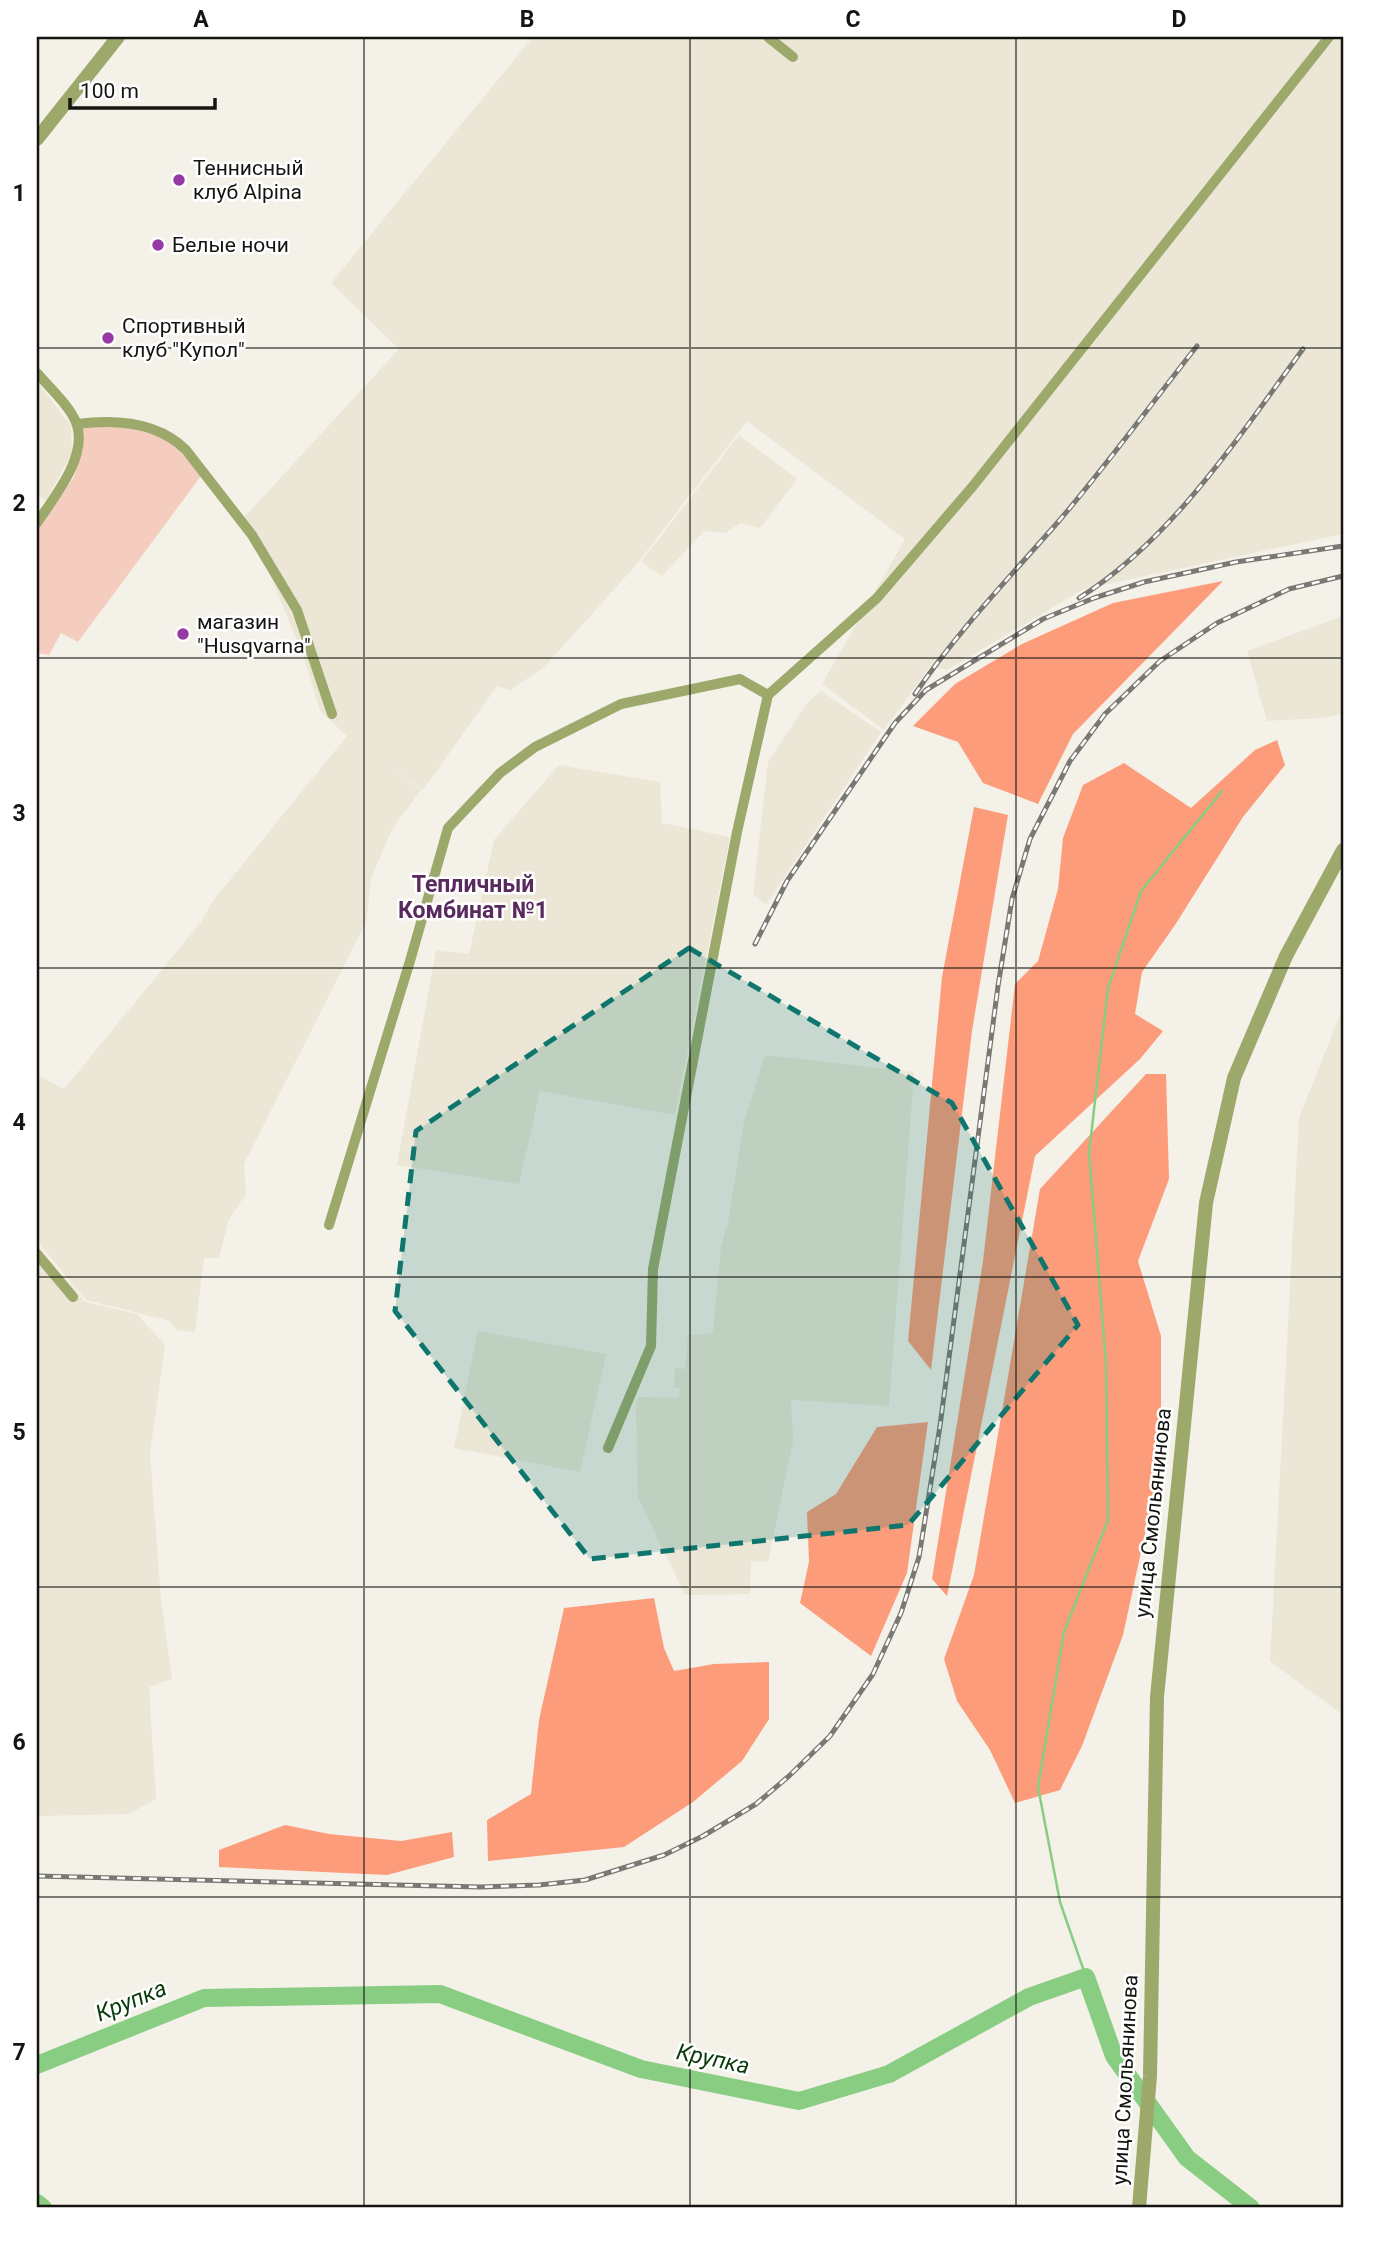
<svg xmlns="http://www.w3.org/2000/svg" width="1380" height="2245" viewBox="0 0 1380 2245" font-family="Roboto,sans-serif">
  <rect width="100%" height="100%" fill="#f4f1e9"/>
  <g fill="#ebe6d6">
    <polygon points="533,37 1343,37 1343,534 1084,589 947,670 930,666 884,730 822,684 905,539 747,421 636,565 544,667 511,690 497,686 423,790 388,765 421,790 392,829 371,878 367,919 364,926 244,1164 246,1194 229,1219 219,1258 204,1258 195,1332 177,1330 170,1321 86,1300 37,1241 37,1075 64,1089 201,922 212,902 347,736 320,711 305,661 267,567 239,523 399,349 331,283"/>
    <polygon points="37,382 71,426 72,453 46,501 37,494"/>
    <polygon points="739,435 797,479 760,528 740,523 725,533 704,531 662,576 641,562"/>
    <polygon points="1343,616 1343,714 1322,718 1267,721 1247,651"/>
    <polygon points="821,691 881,732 766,905 753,894 768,762 807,703"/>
    <polygon points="559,765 660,782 662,823 730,837 675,1115 540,1091 519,1184 397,1165 436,950 469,954 494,840"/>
    <polygon points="1343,1007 1343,1715 1270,1661 1299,1118"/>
    <polygon points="765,1055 914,1072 889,1406 791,1400 793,1441 768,1562 751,1561 750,1594 685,1595 638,1497 636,1402 639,1397 679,1398 680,1388 674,1387 675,1368 685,1369 688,1335 710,1334 713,1331 721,1247 728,1223 744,1122"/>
    <polygon points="37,1245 85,1302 137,1314 165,1345 150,1454 161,1599 172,1679 149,1687 156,1799 129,1814 37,1816"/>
    <polygon points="478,1331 606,1354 580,1472 454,1448"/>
  </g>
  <path fill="#f5cdbf" d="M105,425C156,432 169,434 201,476L78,642L61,633L49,655L37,653V532L74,477L83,445V427Z"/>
  <g fill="#fc9c7a">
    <polygon points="1223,581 1073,734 1038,804 983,783 958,742 913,726 955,684 1022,644 1113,603"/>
    <polygon points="1277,740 1285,765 1243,817 1175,925 1142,972 1135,1014 1163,1031 1140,1059 1035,1156 947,1596 932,1579 983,1261 1015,984 1038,961 1058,889 1063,838 1083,785 1124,763 1191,808 1255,750"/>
    <polygon points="974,807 1008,815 972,1031 931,1370 908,1341 942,977"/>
    <polygon points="1146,1074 1166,1074 1169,1179 1138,1261 1161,1336 1161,1408 1154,1492 1123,1635 1082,1746 1060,1790 1015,1803 990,1750 957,1701 944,1659 974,1575 1040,1189"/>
    <polygon points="928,1422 907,1573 871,1656 800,1603 809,1562 807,1512 836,1494 877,1427"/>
    <polygon points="654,1598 664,1648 674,1671 714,1664 769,1662 769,1719 742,1761 693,1802 624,1847 488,1861 487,1820 531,1794 539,1720 564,1608"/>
    <polygon points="285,1825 329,1834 401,1841 452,1832 454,1857 387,1875 219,1867 219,1850"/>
  </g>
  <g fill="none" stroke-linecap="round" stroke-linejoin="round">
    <polyline stroke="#88cd82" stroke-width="2.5" points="1086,1977 1060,1902 1038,1787 1064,1632 1108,1520 1106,1363 1089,1153 1108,988 1141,891 1222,791"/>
    <g stroke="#88cd82" stroke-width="18">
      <polyline points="37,2065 204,1998 440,1994 641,2069 799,2101 889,2074 1029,1997 1086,1977 1114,2056 1187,2158 1251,2208"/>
      <polyline points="37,2203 43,2208"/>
    </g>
    <g stroke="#9da86b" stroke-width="10">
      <polyline points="768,37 793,57"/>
      <path d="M37,373C48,386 72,408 77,425C87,458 54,497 37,523"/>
      <path d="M77,424C115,419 158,422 186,450L252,535L297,610L332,714"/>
      <polyline points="329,1225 410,961 448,828 500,773 535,747 621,704 740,679 768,695"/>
      <polyline points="37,1254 73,1297"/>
      <polyline points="608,1448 651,1346 653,1269 737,832 768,695 877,598 973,486 1329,37"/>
    </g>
    <g stroke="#9da86b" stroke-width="14">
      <polyline points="37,139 118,37"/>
      <polyline points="1139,2208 1150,2076 1157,1697 1206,1203 1234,1078 1286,956 1343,850"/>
    </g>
    <defs>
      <g id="rail">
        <path d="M1079,598C1172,540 1239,436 1303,349"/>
        <path d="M915,694C957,632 1009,578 1058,522C1107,465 1151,404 1197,346"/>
        <polyline points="755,944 787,881 895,723 926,690 1043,619 1094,598 1144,582 1236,562 1343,546"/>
        <polyline points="37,1876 480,1887 539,1885 585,1880 664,1855 703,1836 756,1804 789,1776 830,1736 873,1674 901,1613 919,1557 940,1426 998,986 1012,899 1030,839 1070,761 1105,714 1160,661 1217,623 1289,589 1343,576"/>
      </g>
    </defs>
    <use href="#rail" stroke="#7a7873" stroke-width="5"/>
    <use href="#rail" stroke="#fff" stroke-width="2.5" stroke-dasharray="8" stroke-linecap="butt"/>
  </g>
  <path fill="#0f766e" fill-opacity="0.2" stroke="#0f766e" stroke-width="5" stroke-dasharray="14 9" stroke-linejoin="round" d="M689,948L952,1103L1078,1325L908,1525L590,1559L395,1311L416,1131Z"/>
  <path fill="none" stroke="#151411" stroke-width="2" stroke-opacity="0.55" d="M364,37V2208M690,37V2208M1016,37V2208M37,348H1343M37,658H1343M37,968H1343M37,1277H1343M37,1587H1343M37,1897H1343"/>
  <g fill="#9739a2" stroke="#fff" stroke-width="2.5">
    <circle cx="179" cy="180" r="7"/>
    <circle cx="158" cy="245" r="7"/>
    <circle cx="108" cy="338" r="7"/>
    <circle cx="183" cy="634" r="7"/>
  </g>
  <g text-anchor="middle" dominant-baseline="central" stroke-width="5" stroke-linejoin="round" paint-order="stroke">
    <g font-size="21" fill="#151411" stroke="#fff" text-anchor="start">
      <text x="193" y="168">Теннисный<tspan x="193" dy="24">клуб Alpina</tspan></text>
      <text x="172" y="245">Белые ночи</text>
      <text x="122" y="326">Спортивный<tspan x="122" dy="24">клуб "Купол"</tspan></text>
      <text x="197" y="622">магазин<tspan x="197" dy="24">"Husqvarna"</tspan></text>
    </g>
    <g font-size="21" fill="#151411" stroke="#fff">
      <text transform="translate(1153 1513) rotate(-84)">улица Смольянинова</text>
      <text transform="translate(1125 2080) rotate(-87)">улица Смольянинова</text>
    </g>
    <g font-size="23" font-weight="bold" fill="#582a5d" stroke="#fff">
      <text x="473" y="884">Тепличный<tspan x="473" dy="26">Комбинат №1</tspan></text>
    </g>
    <g font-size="23" font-style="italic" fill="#093b09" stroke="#fff">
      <text transform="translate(131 2001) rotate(-22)">Крупка</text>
      <text transform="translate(713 2059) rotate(12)">Крупка</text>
    </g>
  </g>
  <rect width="1380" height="2245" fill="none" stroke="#ffffff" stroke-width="77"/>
  <path d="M70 98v10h145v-10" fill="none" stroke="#151411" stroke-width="3.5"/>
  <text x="80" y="98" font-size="21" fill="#151411" stroke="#ffffff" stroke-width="5" paint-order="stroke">100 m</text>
  <rect x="38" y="38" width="1304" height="2168" fill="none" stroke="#151411" stroke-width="2.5"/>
  <g font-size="23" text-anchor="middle" font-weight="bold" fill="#151411">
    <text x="201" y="27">A</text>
    <text x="527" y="27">B</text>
    <text x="853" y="27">C</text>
    <text x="1179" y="27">D</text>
    <text x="19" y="201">1</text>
    <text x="19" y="511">2</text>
    <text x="19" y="821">3</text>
    <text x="19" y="1130">4</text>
    <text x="19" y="1440">5</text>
    <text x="19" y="1750">6</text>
    <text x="19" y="2060">7</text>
  </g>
</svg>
